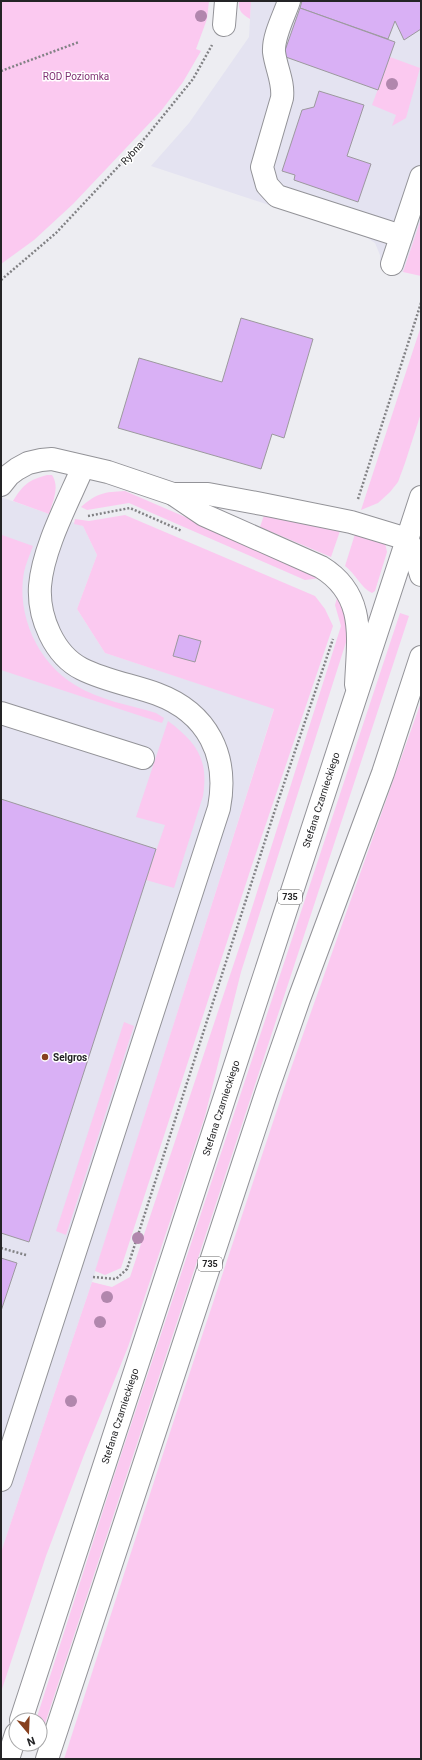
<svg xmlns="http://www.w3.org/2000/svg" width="422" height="1760" viewBox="0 0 422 1760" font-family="Roboto,sans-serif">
  <rect width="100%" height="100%" fill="#ededf2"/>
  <g fill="#e4e3f1">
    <polygon points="251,1 421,1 421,219 403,272 380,264 380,255 375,243 366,237 151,166 189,123 249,37"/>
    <polygon points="1,497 83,526 97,555 77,609 105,653 274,708 92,1282 1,1552"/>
  </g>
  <g fill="#fbc9f0">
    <polygon points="1,1 209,1 207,19 196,49 201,51 183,82 161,111 73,204 34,240 1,264"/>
    <path d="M239,1H251L250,19C242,14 238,11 239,1Z"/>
    <polygon points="390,57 420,68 406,118 392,126 396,115 372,105"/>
    <polygon points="421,219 421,276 403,272"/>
    <polygon points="421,326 421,413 405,463 398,482 390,492 378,503 361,510"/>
    <path d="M47,475H52C60,487 53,501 49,514L13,501C23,485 28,480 47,475Z"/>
    <path d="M125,491L315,573L321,578L305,580L129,503L87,510L81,507C97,493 104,492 125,491Z"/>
    <polygon points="125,515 315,596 325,609 333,626 251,868 121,1268 105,1275 95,1271 274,709 105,653 77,609 97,555 83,526 74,524 75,519 89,521"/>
    <polygon points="264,515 340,531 331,557 260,527"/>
    <path d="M355,534L385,543L387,552L375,591L372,593C361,588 355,573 345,566Z"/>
    <path d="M2,535L33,546C30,554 26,563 24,572C16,615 38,663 75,685C99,700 129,705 156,713L164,718L162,723L1,670Z"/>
    <polygon points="339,590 348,617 347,639 241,972 205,1116 128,1347 84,1455 46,1556 1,1692 1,1552 92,1282 112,1287 130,1277 245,930 341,626 335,605"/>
    <polygon points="400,613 409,616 40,1739 40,1720 36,1720 117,1467"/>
    <polygon points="421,702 421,1759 64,1759 174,1420 289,1074"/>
    <path d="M168,721C196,742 209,759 203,796L174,888L146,880L165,825L136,817Z"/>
    <polygon points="124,1022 134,1026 66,1235 56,1231"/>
  </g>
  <g fill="#d9b0f5" stroke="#9c999e">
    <polygon points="302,1 421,1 421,29 404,40 395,21 388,39 300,8"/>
    <polygon points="300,8 395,42 378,90 283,56"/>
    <polygon points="319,91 364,105 347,156 371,164 358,202 294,180 295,175 282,171 302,110 314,107"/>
    <polygon points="241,318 313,339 284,438 272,434 261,469 118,428 139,358 222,382"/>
    <polygon points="179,635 201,641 195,662 173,656"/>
    <polygon points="1,799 156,849 29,1242 1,1233"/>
    <polygon points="1,1258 17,1263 1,1311"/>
  </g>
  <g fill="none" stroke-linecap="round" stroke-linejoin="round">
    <defs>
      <g id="minor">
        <path d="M289,1C284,16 273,36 274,52C276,68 284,82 282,98L262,167L267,185L277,196L401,236"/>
        <polyline points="224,25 226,1"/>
        <polyline points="392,264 421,177"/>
        <path d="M1,485L9,475L17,469L28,463L41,460L52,459L108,472L173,494L204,515L321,567C367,595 358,639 356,685"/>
        <polyline points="173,494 208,494 262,504 351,522 407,539 414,552 421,575"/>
        <polyline points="1,713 143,758"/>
        <path d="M1,1480L219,808C229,756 208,713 157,694C132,685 106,681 82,669C54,655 38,617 40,586C43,548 68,502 83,467"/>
      </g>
      <g id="major">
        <polyline points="21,1720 421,497"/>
        <polyline points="8,1759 16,1734"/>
        <polyline points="47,1759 267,1091 299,999 383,773 421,657"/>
      </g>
    </defs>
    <use href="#minor" stroke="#939398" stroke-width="24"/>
    <use href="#major" stroke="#939398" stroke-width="24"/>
    <g stroke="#818184" stroke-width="2.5" stroke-dasharray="2 2" stroke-linecap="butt">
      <polyline points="1,71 79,42"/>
      <polyline points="1,280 56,233 146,137 193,79 212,45"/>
      <polyline points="358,499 421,303"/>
      <polyline points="88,516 130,508 182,531"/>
      <polyline points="1,1248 26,1255"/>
      <polyline points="93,1277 116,1279 127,1269 274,813 333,639"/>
    </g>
    <use href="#minor" stroke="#fff" stroke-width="22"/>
    <use href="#major" stroke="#fff" stroke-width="22"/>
  </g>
  <g fill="#b187ad">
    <circle cx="201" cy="16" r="6"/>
    <circle cx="392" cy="84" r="6"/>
    <circle cx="138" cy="1238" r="6"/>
    <circle cx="107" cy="1297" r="6"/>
    <circle cx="100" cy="1322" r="6"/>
    <circle cx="71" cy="1401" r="6"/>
  </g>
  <circle fill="#87401e" stroke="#fff" stroke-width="1.5" cx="45" cy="1057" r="4"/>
  <g text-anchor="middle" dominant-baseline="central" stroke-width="3" stroke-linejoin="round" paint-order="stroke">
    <g fill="#fff" stroke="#666667" stroke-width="1">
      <rect x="278" y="890" width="24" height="14" rx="3"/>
      <rect x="198" y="1257" width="24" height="14" rx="3"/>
    </g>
    <g font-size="9" font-weight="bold" fill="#242426">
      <text x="290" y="897">735</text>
      <text x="210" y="1264">735</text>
    </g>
    <g font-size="10" fill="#803374" stroke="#fff">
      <text x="76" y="76">ROD Poziomka</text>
    </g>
    <g font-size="10" fill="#242426" stroke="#fff">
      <text transform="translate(132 153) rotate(-47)">Rybna</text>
      <text transform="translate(321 800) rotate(-72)">Stefana Czarnieckiego</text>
      <text transform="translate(221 1108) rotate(-72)">Stefana Czarnieckiego</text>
      <text transform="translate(120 1416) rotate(-72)">Stefana Czarnieckiego</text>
    </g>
    <g font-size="10" font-weight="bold" fill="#242426" stroke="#fff" text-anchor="start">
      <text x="53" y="1057">Selgros</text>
    </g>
  </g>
  <rect width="422" height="1760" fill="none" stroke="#242426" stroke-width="4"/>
  <g transform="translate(28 1732) rotate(161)"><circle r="19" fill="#ffffff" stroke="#a7a7a8"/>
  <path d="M0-3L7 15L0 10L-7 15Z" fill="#87401e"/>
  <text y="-6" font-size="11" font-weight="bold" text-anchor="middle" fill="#242426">N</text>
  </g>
</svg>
